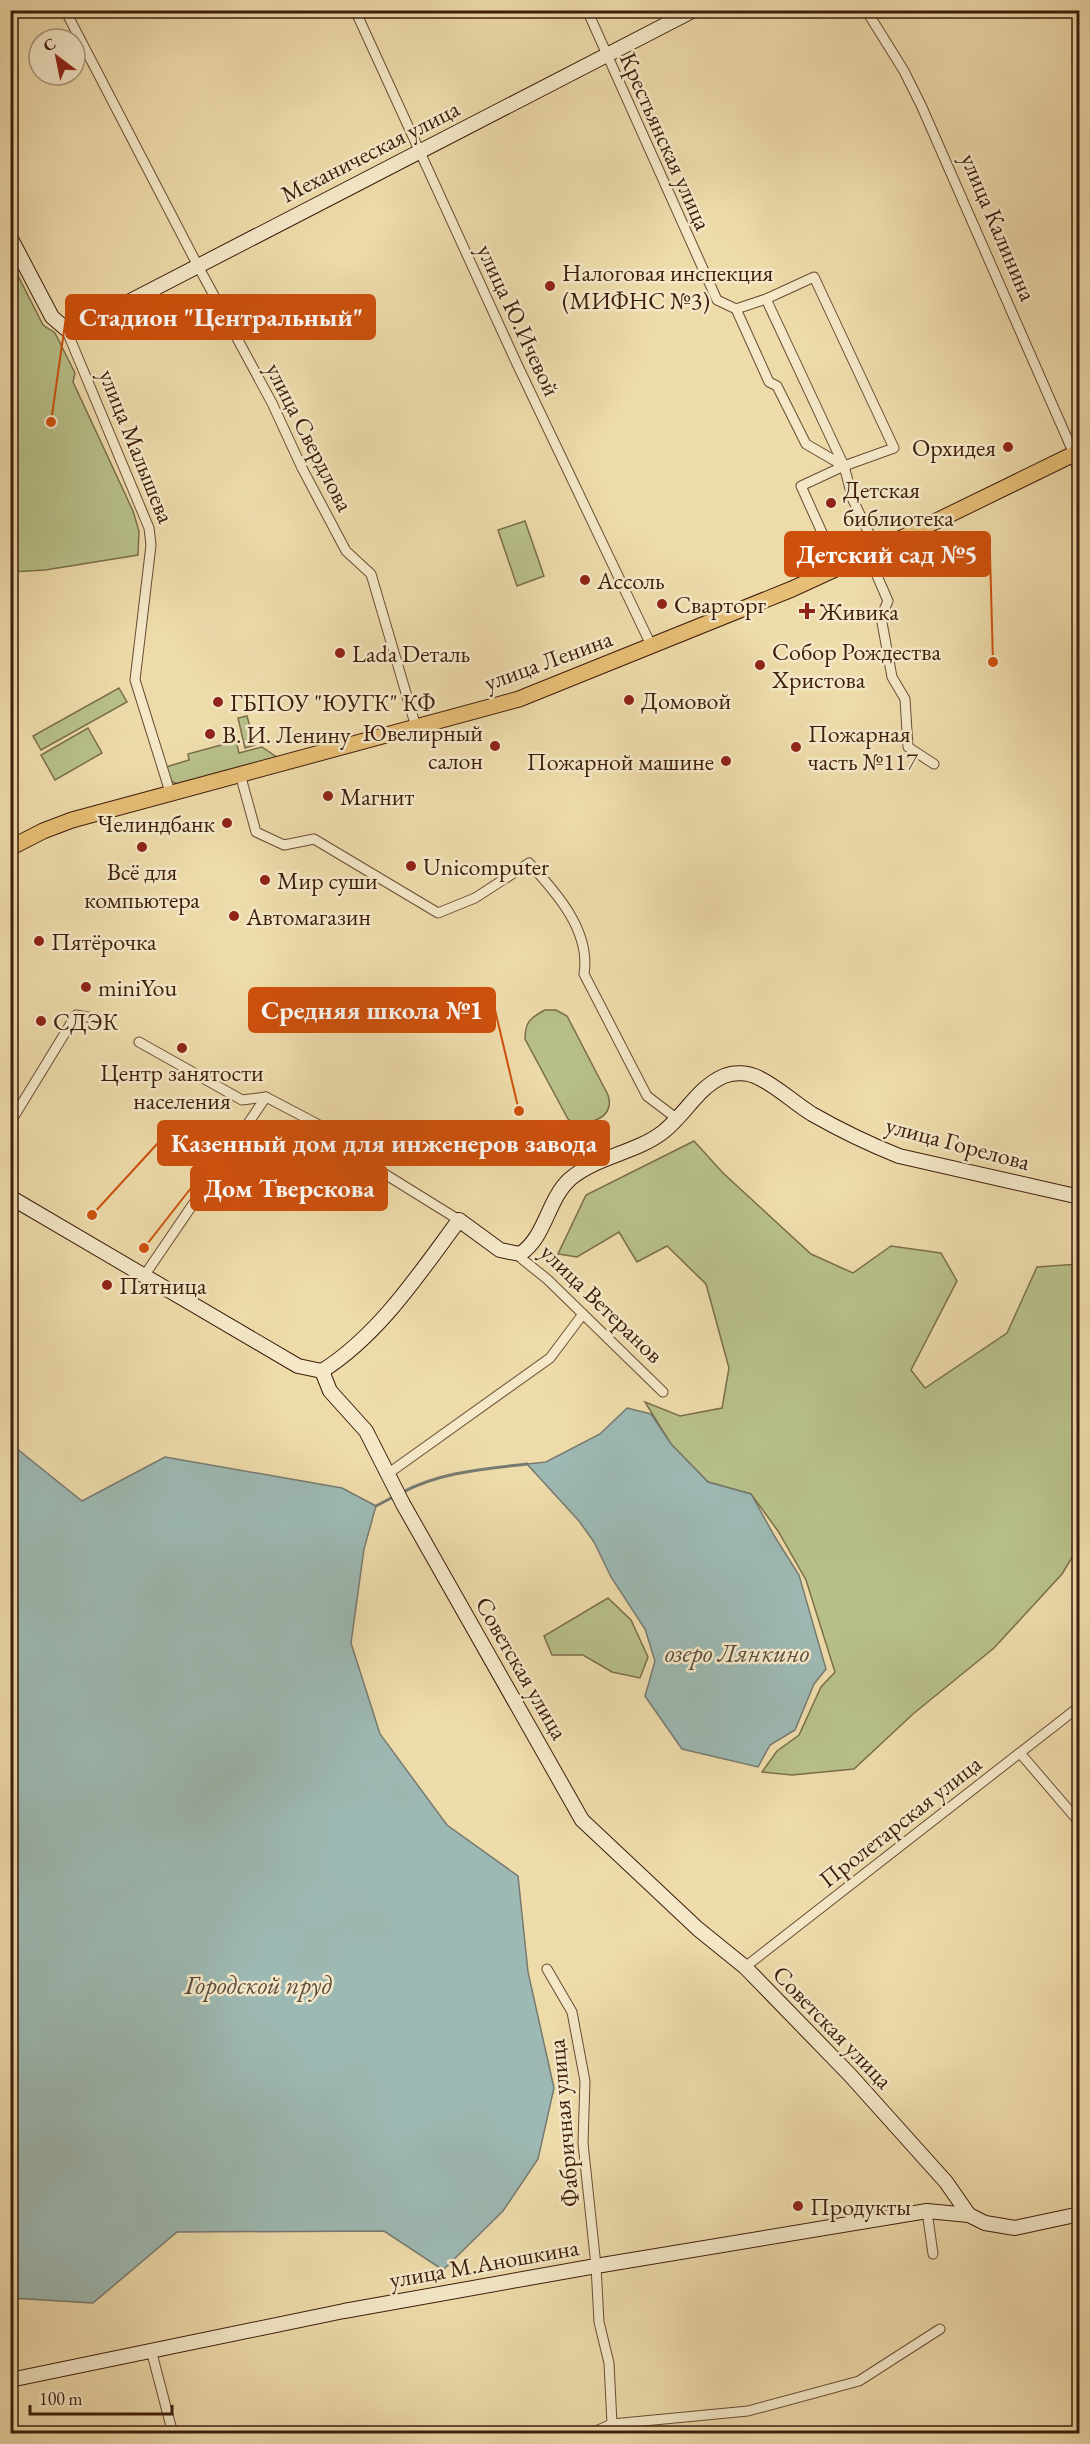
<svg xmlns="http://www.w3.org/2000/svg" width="1090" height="2444" viewBox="0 0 1090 2444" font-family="'EB Garamond',serif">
  <rect width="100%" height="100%" fill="#eedbaa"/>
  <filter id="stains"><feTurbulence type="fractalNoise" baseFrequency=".00333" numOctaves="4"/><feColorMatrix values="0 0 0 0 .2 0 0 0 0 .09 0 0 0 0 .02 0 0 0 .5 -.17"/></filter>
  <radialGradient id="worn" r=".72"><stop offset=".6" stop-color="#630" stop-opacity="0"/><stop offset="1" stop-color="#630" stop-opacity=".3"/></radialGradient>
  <g fill="#b8c089" stroke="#7a6e4a" stroke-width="1.5">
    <polygon points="10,260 43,325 55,333 75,373 73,382 133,511 139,531 138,555 45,570 11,572"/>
    <polygon points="525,521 544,576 517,586 498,530"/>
    <polygon points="119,688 127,702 41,750 33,736"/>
    <polygon points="247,716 255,745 245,748 238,718"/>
    <polygon points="88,728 102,753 55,780 41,755"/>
    <polygon points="236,741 239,753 262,747 278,758 177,784 171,781 166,767 189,760 188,754"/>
    <path d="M545,1010H556L567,1016L608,1095C609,1099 610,1102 609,1106C606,1121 580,1128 568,1119L525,1039C525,1022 530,1018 545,1010Z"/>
    <polygon points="694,1141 723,1173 811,1254 853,1273 891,1246 941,1253 957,1281 911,1370 925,1388 1007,1333 1037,1267 1079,1264 1079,1546 1062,1574 994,1648 913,1714 854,1769 792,1775 762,1772 777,1751 799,1735 821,1687 835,1672 806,1580 778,1531 751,1494 708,1482 671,1444 645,1402 680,1416 722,1408 729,1368 706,1284 667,1246 637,1262 619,1232 577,1257 558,1254 586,1195"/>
    <polygon points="608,1598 631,1620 648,1657 640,1678 612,1672 583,1655 552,1655 544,1636"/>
  </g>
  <g fill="#9db9b3" stroke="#777a70" stroke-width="1.5">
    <polygon points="627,1408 651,1414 671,1444 708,1482 751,1494 775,1537 799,1575 826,1669 814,1684 795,1730 770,1745 758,1767 682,1749 645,1696 655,1661 645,1629 611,1577 594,1542 579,1521 527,1464 546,1462 600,1434"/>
    <polygon points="11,1444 82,1501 165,1457 342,1488 376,1506 364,1549 351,1643 380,1734 447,1825 518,1876 528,1972 554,2088 538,2159 503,2211 443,2270 384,2231 177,2232 93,2303 11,2298"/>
  </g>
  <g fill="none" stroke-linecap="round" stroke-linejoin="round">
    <g stroke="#777a70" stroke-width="3">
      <path d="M401,1493C440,1472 484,1469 527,1464"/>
      <polyline points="376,1506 395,1496"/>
    </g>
    <defs>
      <g id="street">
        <polyline points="65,10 198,266 272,403 302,468 346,551 371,574 416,727"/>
        <polyline points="355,10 517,364 651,645"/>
        <polyline points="587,10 717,300 736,309 769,382 777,386 806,444 844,466 801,486 838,568"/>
        <polyline points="866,10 904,71 921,105 1074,454"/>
        <polyline points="766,299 844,466"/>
        <polyline points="736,309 766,299 814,277 894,448 844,466 853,500 877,550"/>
        <polyline points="66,329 149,528 151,545 135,680 170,792"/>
        <polyline points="868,555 888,601 881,617 892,677 905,699 908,747 934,764"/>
        <path d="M240,774L256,832L284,845L314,839L438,913L475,898L529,863C556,892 591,931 584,974L647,1096L676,1118"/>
        <polyline points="139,1042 242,1100 266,1097 344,1138 359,1158 459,1220"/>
        <polyline points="10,1123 76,1015 99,1019"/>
        <polyline points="520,1254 522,1259 547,1279 663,1392"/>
        <polyline points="144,1276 266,1097"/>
        <polyline points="389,1473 550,1358 583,1314"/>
        <polyline points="1020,1753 1080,1823"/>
        <polyline points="745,1967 1080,1706"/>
        <polyline points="547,1969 572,2012 585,2081 583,2143 596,2266 599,2322 609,2363 612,2424"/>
        <polyline points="927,2211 933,2254"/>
        <polyline points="151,2350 173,2434"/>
        <polyline points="589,2434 612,2424 748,2411 859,2381 940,2329"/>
      </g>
      <g id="secondary">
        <polyline points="10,237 52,317 66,329 78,328 694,10"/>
        <polyline points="1074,454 1080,466"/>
        <polyline points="10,1197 298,1366 322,1371"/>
        <polyline points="322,1371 330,1391 366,1431 403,1504 582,1820 698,1929 745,1967 850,2075 946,2182 969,2215"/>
        <path d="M322,1371C379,1335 419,1274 459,1220L500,1250L520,1254C546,1237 547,1200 570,1179C597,1156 636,1153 663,1132C685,1115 698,1087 724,1076C734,1072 748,1072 759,1078C778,1087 794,1103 812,1114C840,1130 869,1144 899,1156L1080,1197"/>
        <polyline points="10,2380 344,2311 596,2266 927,2211 969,2215 985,2223 1015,2228 1080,2214"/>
      </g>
      <polyline id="primary" points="10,848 43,831 72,820 519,699 792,589 877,550 1080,451"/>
    </defs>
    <use href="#street" stroke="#694c34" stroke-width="11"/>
    <use href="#secondary" stroke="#3d1c0c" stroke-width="16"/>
    <use href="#primary" stroke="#3d1c0c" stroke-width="17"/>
    <use href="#street" stroke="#f4e8c8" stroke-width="9"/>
    <use href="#secondary" stroke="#f4e8c8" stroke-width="14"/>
    <use href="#primary" stroke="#e7be75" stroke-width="15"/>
  </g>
  <g fill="#8f2418" stroke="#f4e8c8" stroke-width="2">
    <circle cx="550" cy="286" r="6"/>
    <circle cx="1008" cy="447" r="6"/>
    <circle cx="831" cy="503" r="6"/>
    <circle cx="585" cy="580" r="6"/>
    <circle cx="662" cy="604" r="6"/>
    <path d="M804 602h6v6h6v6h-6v6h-6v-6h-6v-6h6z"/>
    <circle cx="340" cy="653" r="6"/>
    <circle cx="760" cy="665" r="6"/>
    <circle cx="629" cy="700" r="6"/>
    <circle cx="218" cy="702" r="6"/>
    <circle cx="210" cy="734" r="6"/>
    <circle cx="495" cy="746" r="6"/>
    <circle cx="796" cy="747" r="6"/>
    <circle cx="726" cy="761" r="6"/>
    <circle cx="328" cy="796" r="6"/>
    <circle cx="227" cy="823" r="6"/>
    <circle cx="142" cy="847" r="6"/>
    <circle cx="411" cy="866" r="6"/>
    <circle cx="265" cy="880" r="6"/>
    <circle cx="234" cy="916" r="6"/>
    <circle cx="39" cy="941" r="6"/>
    <circle cx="86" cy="987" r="6"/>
    <circle cx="41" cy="1021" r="6"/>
    <circle cx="182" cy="1048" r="6"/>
    <circle cx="107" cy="1285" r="6"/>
    <circle cx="798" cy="2206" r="6"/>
  </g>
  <g text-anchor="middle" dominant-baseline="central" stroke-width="5" stroke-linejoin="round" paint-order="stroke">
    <g font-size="24" fill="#3d1c0c" stroke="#f4e8c8">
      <text transform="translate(666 141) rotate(66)">Крестьянская улица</text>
      <text transform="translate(370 151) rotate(-27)">Механическая улица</text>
      <text transform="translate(999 227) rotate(67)">улица Калинина</text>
      <text transform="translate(519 320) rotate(65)">улица Ю.Ичевой</text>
      <text transform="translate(310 437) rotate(63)">улица Свердлова</text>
      <text transform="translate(137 446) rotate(68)">улица Малышева</text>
      <text transform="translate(548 660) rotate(-20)">улица Ленина</text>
      <text transform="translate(958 1143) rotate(15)">улица Горелова</text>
      <text transform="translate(602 1303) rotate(44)">улица Ветеранов</text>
      <text transform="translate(522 1668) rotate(60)">Советская улица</text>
      <text transform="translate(900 1821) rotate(-38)">Пролетарская улица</text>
      <text transform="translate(833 2027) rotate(46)">Советская улица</text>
      <text transform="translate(563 2123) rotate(-95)">Фабричная улица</text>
      <text transform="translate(484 2263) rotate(-10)">улица М.Аношкина</text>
    </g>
    <g font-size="24" fill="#3d1c0c" stroke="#f4e8c8" text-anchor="start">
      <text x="562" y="272">Налоговая инспекция<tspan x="562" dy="28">(МИФНС №3)</tspan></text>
      <text x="996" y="447" text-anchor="end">Орхидея</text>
      <text x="843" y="489">Детская<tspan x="843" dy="28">библиотека</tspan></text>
      <text x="597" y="580">Ассоль</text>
      <text x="674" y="604">Сварторг</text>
      <text x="819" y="611">Живика</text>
      <text x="772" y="651">Собор Рождества<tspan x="772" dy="28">Христова</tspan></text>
      <text x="352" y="653">Lada Dеталь</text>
      <text x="641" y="700">Домовой</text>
      <text x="230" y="702">ГБПОУ "ЮУГК" КФ</text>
      <text x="483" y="732" text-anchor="end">Ювелирный<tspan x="483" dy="28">салон</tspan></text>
      <text x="808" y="733">Пожарная<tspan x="808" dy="28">часть №117</tspan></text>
      <text x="222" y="734">В. И. Ленину</text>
      <text x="714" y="761" text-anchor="end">Пожарной машине</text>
      <text x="340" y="796">Магнит</text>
      <text x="215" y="823" text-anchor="end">Челиндбанк</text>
      <text x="423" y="866">Unicomputer</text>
      <text x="142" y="871" text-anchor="middle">Всё для<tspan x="142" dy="28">компьютера</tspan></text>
      <text x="277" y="880">Мир суши</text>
      <text x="246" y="916">Автомагазин</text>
      <text x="51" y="941">Пятёрочка</text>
      <text x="98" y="987">miniYou</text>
      <text x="53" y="1021">СДЭК</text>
      <text x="182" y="1072" text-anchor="middle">Центр занятости<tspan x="182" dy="28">населения</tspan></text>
      <text x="119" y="1285">Пятница</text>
      <text x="810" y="2206">Продукты</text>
    </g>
    <g font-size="26" font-style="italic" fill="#5a4b3e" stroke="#f4e8c8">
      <text x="737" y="1653">озеро Лянкино</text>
      <text x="258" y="1985">Городской пруд</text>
    </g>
  </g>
  <path fill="none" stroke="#ce500c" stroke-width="2" d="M51 422L66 317M993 662L990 554M519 1111L495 1010M92 1215L158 1143M144 1248L191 1188"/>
  <g fill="#ce500c" stroke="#f4e8c8" stroke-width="2">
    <circle cx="51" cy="422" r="6"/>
    <circle cx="993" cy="662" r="6"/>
    <circle cx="519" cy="1111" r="6"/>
    <circle cx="92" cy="1215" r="6"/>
    <circle cx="144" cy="1248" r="6"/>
  </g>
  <g fill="#ce500c" stroke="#ce500c" stroke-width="2">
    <rect x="66" y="295" width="309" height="44" rx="6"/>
    <rect x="785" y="532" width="205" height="44" rx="6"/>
    <rect x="249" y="988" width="246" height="44" rx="6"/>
    <rect x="158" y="1121" width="451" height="44" rx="6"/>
    <rect x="191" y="1166" width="196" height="44" rx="6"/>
  </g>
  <g font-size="26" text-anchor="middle" font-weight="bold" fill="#fff">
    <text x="221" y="326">Стадион "Центральный"</text>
    <text x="887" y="563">Детский сад №5</text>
    <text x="372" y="1019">Средняя школа №1</text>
    <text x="384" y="1152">Казенный дом для инженеров завода</text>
    <text x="289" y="1197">Дом Тверскова</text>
  </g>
  <rect width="1090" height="2444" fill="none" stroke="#eedbaa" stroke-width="36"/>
  <rect x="12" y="12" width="1066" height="2420" fill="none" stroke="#3d1c0c" stroke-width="3"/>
  <rect x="18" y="18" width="1054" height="2408" fill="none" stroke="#3d1c0c" stroke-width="1.5"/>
  <g transform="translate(57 57) rotate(328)"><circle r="28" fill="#f4e8c8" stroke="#ab967d" stroke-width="1.5"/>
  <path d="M0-4.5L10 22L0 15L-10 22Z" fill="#8f2418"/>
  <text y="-9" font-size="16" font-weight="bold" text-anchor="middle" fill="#3d1c0c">С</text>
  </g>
  <path d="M30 2405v9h142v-9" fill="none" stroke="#3d1c0c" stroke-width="3"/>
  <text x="39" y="2405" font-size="18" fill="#3d1c0c" stroke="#f4e8c8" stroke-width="4.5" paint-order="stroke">100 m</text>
  <rect width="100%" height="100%" filter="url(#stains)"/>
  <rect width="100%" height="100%" fill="url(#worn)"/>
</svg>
